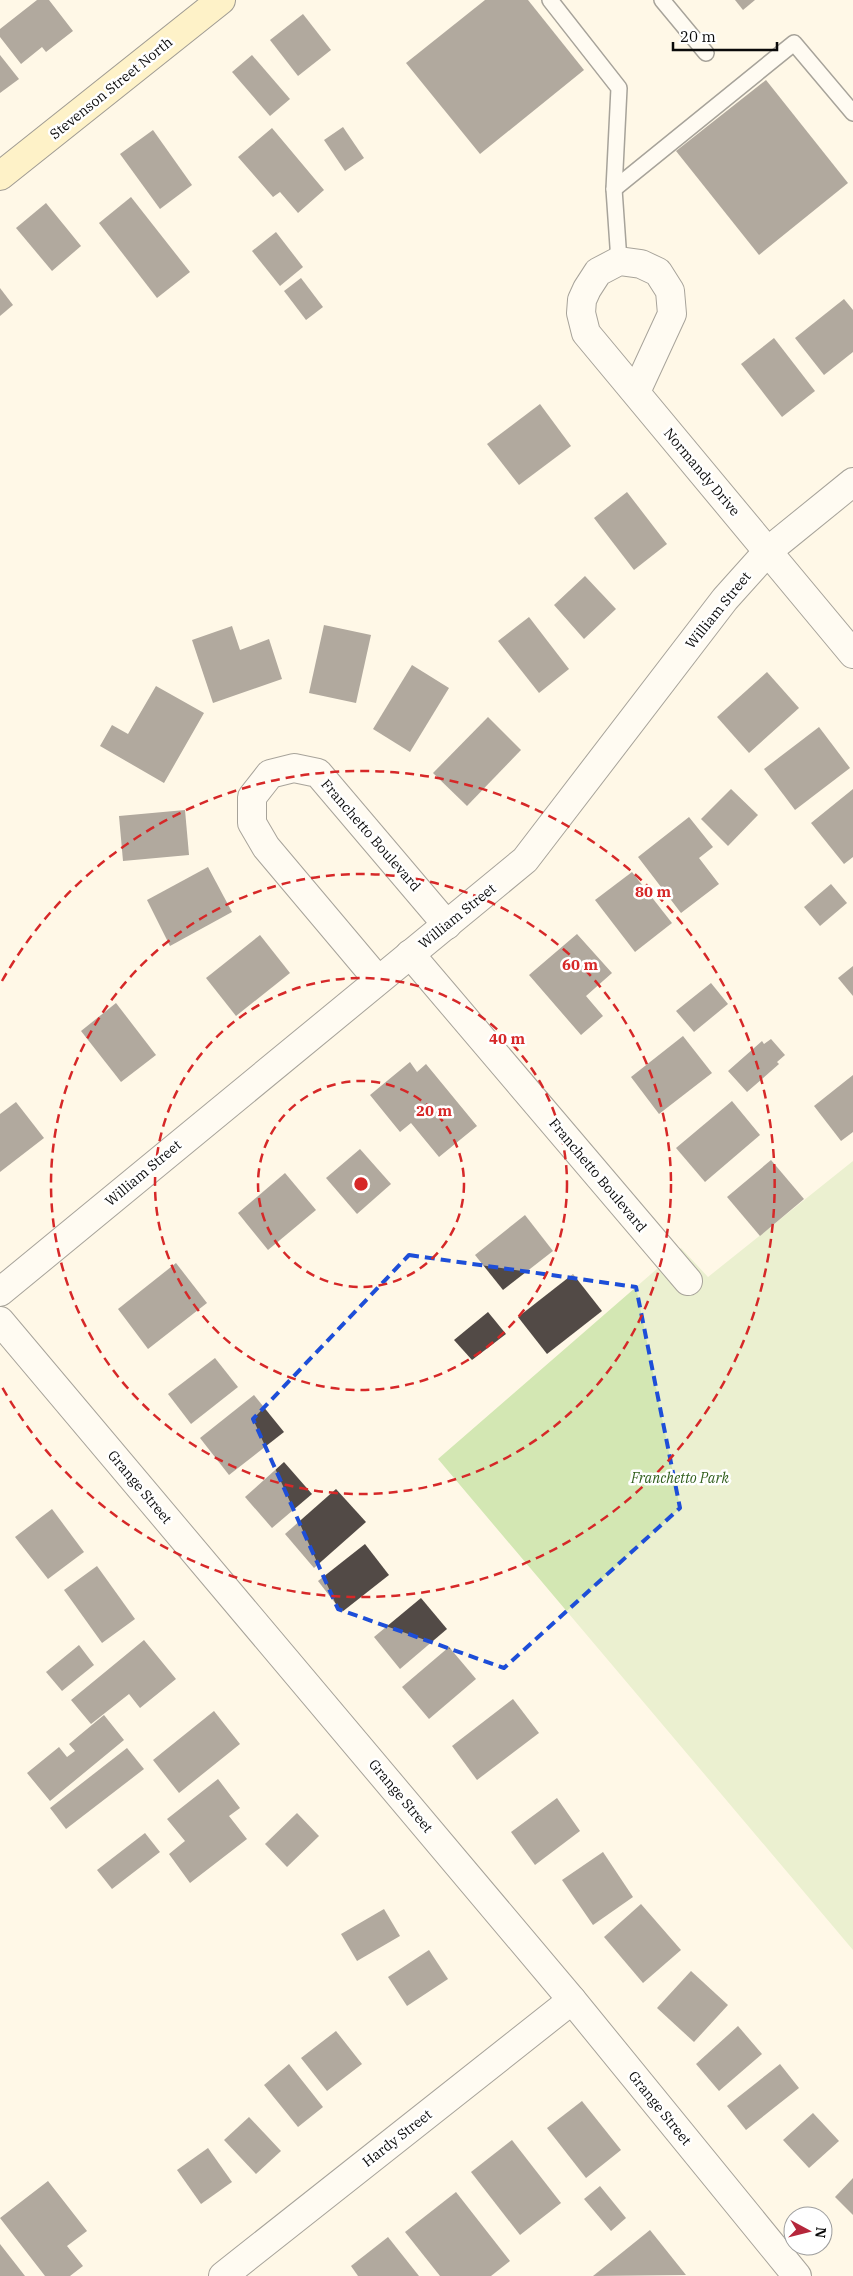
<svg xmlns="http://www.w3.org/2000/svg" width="853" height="2276" viewBox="0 0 853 2276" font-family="'IBM Plex Serif',serif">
  <rect width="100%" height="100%" fill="#fff8e7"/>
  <polygon fill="#d3e7b3" points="853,1161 853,1950 438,1459 681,1248 708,1277"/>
  <g fill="#524a46">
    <polygon points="37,0 49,0 73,31 46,52 42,47 21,64 0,37 0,29"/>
    <polygon points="485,0 528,0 584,70 480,154 406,63"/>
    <polygon points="735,0 755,0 743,10"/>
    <polygon points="303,14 331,50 298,76 270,40"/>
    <polygon points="0,55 19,79 0,93"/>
    <polygon points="252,55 290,99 270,116 232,72"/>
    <polygon points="766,80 848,183 759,255 676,151"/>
    <polygon points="343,127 364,158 345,171 324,140"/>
    <polygon points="272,128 324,190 298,213 280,192 273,197 238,157"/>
    <polygon points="153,130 192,185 160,209 120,154"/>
    <polygon points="131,197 190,272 157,298 99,223"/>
    <polygon points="46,203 81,246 52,271 16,228"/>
    <polygon points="276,232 303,267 280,286 252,251"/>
    <polygon points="301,278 323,307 306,320 284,291"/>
    <polygon points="0,288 13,305 0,316"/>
    <polygon points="844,299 853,310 853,352 824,375 795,338"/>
    <polygon points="774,338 815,391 782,417 741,364"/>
    <polygon points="540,404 571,446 519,485 487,444"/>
    <polygon points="627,492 667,544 634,570 594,518"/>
    <polygon points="585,576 616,609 584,639 554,605"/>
    <polygon points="529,617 569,669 539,693 498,641"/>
    <polygon points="324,625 371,635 356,703 309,693"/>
    <polygon points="232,626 240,650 269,639 282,679 213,703 192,640"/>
    <polygon points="412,665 449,688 410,752 373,729"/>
    <polygon points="767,672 799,708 749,753 717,717"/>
    <polygon points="156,686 204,713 164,783 100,746 112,725 128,734"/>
    <polygon points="488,717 521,750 467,806 433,773"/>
    <polygon points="819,727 850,768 795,810 764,769"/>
    <polygon points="731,789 758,815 728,846 701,819"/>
    <polygon points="853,789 853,857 844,864 811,823"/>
    <polygon points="185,810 189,855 123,861 119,816"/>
    <polygon points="689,817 713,847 699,858 719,884 681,913 638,857"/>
    <polygon points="208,867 232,912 170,946 147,900"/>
    <polygon points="632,872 672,923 635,952 595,900"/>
    <polygon points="831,884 847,903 820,926 804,907"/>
    <polygon points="577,934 612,973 586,996 603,1016 581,1035 529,975"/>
    <polygon points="260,935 290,973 236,1016 206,978"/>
    <polygon points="853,966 853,996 838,978"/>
    <polygon points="711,983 728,1004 694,1032 676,1011"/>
    <polygon points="116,1003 156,1055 121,1082 81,1031"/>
    <polygon points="683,1036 712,1073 659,1114 631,1077"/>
    <polygon points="771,1039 785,1055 777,1062 779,1064 747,1092 728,1071 762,1041 764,1044"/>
    <polygon points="410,1062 417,1072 426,1064 477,1126 439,1157 411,1123 400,1132 370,1095"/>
    <polygon points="853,1075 853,1132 841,1141 814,1106"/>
    <polygon points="732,1101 760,1135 705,1182 676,1148"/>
    <polygon points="16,1102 44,1138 0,1172 0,1114"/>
    <polygon points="360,1149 391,1184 357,1214 326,1178"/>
    <polygon points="771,1160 804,1199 760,1236 727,1197"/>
    <polygon points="285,1173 316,1210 268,1250 238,1213"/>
    <polygon points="525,1215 553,1251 503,1290 475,1255"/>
    <polygon points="176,1263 207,1303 148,1349 118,1309"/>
    <polygon points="573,1274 602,1311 547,1354 518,1317"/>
    <polygon points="488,1312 506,1334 472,1360 454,1340"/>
    <polygon points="215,1358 238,1387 191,1424 168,1394"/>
    <polygon points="254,1395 284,1432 229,1475 200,1438"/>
    <polygon points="284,1462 312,1494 272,1528 245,1497"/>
    <polygon points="336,1489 366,1522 314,1568 285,1534"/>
    <polygon points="52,1509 84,1552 48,1579 15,1537"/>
    <polygon points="365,1544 389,1575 342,1612 318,1581"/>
    <polygon points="97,1566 135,1619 102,1643 64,1590"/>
    <polygon points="421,1598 447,1629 400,1669 374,1637"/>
    <polygon points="144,1640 176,1679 140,1708 129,1694 91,1724 71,1700"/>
    <polygon points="79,1645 94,1665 62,1691 46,1672"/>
    <polygon points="449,1647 476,1679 429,1719 402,1687"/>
    <polygon points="513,1699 539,1733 477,1780 452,1746"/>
    <polygon points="214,1711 240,1744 179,1793 153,1760"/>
    <polygon points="104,1715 124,1740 50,1801 27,1773 59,1747 67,1757 75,1751 69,1744"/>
    <polygon points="127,1748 144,1769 66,1829 50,1808"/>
    <polygon points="218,1779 240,1808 229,1816 247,1839 190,1883 169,1854 185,1841 167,1819"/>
    <polygon points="557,1798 580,1831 535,1865 511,1832"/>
    <polygon points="297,1813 319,1836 287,1867 265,1844"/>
    <polygon points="145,1833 160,1852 112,1889 97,1870"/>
    <polygon points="603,1852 633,1897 593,1925 562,1880"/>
    <polygon points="641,1904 681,1950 643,1983 604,1937"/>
    <polygon points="384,1909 400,1936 357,1961 341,1934"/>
    <polygon points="429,1950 448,1979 407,2006 388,1977"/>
    <polygon points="691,1971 728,2005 694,2042 657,2008"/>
    <polygon points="738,2026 762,2054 719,2091 696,2064"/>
    <polygon points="336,2031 362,2064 327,2091 301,2058"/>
    <polygon points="289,2064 323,2107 298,2127 264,2085"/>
    <polygon points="780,2064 799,2088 746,2130 727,2106"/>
    <polygon points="582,2101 621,2150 586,2178 547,2128"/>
    <polygon points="813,2113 839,2141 809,2168 783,2140"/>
    <polygon points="249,2117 281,2151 256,2174 224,2140"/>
    <polygon points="512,2140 561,2203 520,2235 471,2172"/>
    <polygon points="208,2148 232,2182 201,2204 177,2170"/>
    <polygon points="853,2178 853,2215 835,2197"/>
    <polygon points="48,2181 87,2231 67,2246 83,2266 70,2276 45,2276 0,2218"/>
    <polygon points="600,2186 626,2218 611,2231 584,2199"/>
    <polygon points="456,2192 510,2261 491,2276 440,2276 405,2232"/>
    <polygon points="650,2230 686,2275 593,2276"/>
    <polygon points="388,2237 419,2276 358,2276 351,2266"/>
    <polygon points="0,2244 25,2276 0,2276"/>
  </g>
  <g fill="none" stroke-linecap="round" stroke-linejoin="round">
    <defs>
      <g id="lane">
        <polyline points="550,0 619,88 614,189 619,261"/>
        <polyline points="662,0 706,53"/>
        <polyline points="614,189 794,43 853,113"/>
      </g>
      <g id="street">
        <polyline points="636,392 672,314 670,291 658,272 641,264 619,261 598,272 587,289 582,300 581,313 586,333 853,654"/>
        <polyline points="410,954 688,1281"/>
        <polyline points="378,980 266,847 252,823 252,797 270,774 294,768 318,773 447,925"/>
        <polyline points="0,1292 525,860 725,599 768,551 853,482"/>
        <polyline points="0,1321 572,2000 797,2276"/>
        <polyline points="223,2276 572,2000"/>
      </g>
      <polyline id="secondary" points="0,176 221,0"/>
    </defs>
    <use href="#lane" stroke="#3d3d3d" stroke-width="18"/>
    <use href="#street" stroke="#3d3d3d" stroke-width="30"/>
    <use href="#secondary" stroke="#2c2c2c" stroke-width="30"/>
    <use href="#lane" stroke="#fff" stroke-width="15"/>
    <use href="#street" stroke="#fff" stroke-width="28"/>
    <use href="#secondary" stroke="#fdeaa3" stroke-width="28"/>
  </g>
  <path d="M0 0H853V2276H0ZM409,1255L636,1287L680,1508L504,1668L338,1609L253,1419Z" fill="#fff8e7" fill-opacity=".55" fill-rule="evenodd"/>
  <path fill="none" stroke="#1d4ed8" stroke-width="4" stroke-dasharray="10 6" stroke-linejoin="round" d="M409,1255L636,1287L680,1508L504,1668L338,1609L253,1419Z"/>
  <g fill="none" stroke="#d62828" stroke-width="2.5" stroke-dasharray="9 6">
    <circle cx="361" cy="1184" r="103"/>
    <circle cx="361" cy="1184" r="206"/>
    <circle cx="361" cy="1184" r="310"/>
    <path d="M2 981A413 413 0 1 1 2 1387"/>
  </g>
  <g text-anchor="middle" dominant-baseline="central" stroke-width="5" stroke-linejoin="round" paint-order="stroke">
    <g font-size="14" fill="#0a0a0a" stroke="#fff">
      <text transform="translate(111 88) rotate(-39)">Stevenson Street North</text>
      <text transform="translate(702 472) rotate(50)">Normandy Drive</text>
      <text transform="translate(718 610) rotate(-51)">William Street</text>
      <text transform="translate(371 835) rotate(49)">Franchetto Boulevard</text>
      <text transform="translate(457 916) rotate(-39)">William Street</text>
      <text transform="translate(143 1173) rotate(-40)">William Street</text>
      <text transform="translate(598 1175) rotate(50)">Franchetto Boulevard</text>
      <text transform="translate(140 1487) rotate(50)">Grange Street</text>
      <text transform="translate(401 1796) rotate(50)">Grange Street</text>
      <text transform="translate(660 2108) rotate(51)">Grange Street</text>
      <text transform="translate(397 2138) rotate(-38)">Hardy Street</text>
    </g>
    <g font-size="14" font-style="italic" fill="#315f1d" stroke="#fff">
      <text x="680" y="1478">Franchetto Park</text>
    </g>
  </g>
  <circle cx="361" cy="1184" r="8" fill="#d62828" stroke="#fff" stroke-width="2.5"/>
  <g font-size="15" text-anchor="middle" font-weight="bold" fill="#d62828" stroke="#fff" stroke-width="5" stroke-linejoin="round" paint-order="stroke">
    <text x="653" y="897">80 m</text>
    <text x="580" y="970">60 m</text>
    <text x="507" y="1044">40 m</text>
    <text x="434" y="1116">20 m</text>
  </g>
  <g transform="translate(808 2231) rotate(97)"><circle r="24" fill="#ffffff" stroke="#9d9d9d"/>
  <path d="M0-4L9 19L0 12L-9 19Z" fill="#b5263b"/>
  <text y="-8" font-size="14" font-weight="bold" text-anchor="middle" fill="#0a0a0a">N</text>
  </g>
  <path d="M673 42v8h104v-8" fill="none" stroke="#0a0a0a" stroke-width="2.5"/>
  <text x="680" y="42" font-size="15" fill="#0a0a0a" stroke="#ffffff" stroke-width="4" paint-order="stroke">20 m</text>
</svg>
